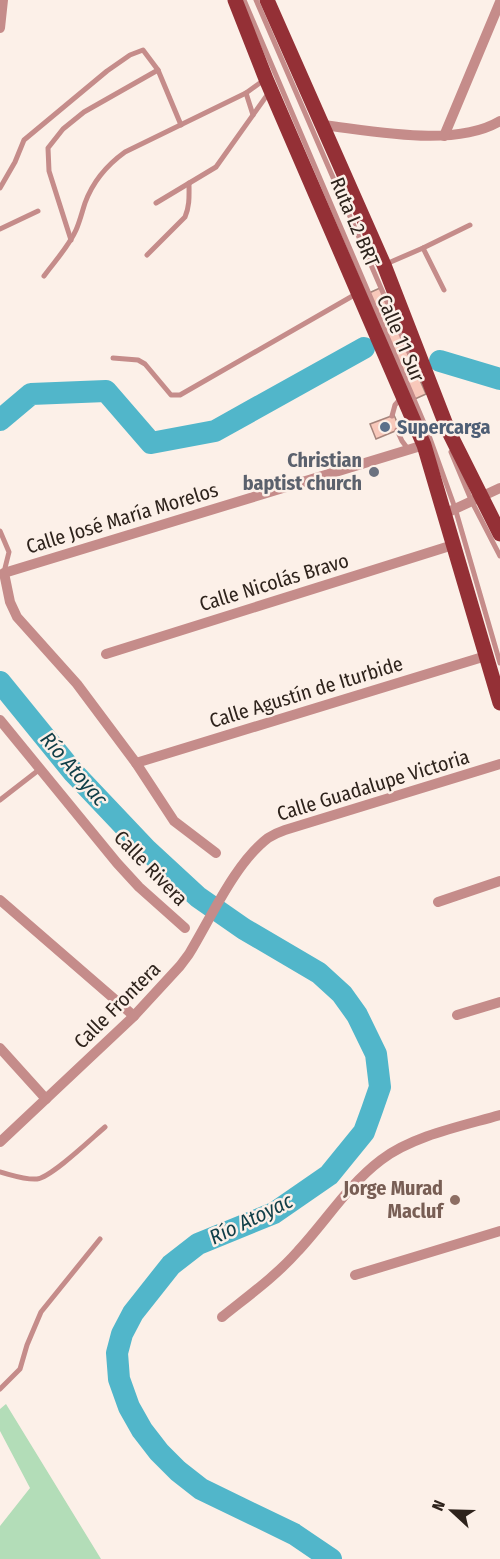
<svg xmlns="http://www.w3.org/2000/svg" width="500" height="1559" viewBox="0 0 500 1559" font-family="'Fira Sans Condensed',sans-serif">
  <rect width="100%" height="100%" fill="#fcf0e8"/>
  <polygon fill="#b3ddb8" points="6,1404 101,1559 0,1559 0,1526 30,1488 0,1431 0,1409"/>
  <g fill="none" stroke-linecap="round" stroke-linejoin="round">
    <g stroke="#51b6ca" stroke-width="22">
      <polyline points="440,361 500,379"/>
      <polyline points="0,420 31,394 106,391 151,443 215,431 364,348"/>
      <polyline points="0,682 74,773 146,849 198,897 244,929 319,973 342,994 357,1015 376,1054 380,1087 372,1110 364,1132 329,1175 274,1213 198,1244 171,1265 133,1313 122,1334 117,1353 119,1379 129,1407 142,1430 159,1452 178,1471 201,1489 294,1534 331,1559"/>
    </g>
  </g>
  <g fill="#f8c8ba" stroke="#a5847b" stroke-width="1.5">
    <polygon points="380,288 426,394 415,399 369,293"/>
    <polygon points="394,415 400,429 376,439 370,424"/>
  </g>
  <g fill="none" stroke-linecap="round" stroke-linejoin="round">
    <g stroke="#c58c8a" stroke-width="5">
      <polyline points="244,0 427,430 455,508 500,663"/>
      <polyline points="256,0 417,371"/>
      <polyline points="246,93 253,115"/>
      <polyline points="0,188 15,162 24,140 107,71 130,55 143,50 158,70"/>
      <polyline points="156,203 216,167 270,91"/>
      <polyline points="0,229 38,211"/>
      <polyline points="71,240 49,171 48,148 63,129 84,112 158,70 181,125"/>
      <polyline points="423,248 444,290"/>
      <path d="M147,255L185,217C190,205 189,195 189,183"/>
      <polyline points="386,264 423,248 470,225"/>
      <path d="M44,276C55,261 69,246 76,230C80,221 82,212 85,203C93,181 107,165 125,152L246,93L264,80"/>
      <polyline points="113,358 138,360 145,364 171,395 180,395 356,294"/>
      <polyline points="392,416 395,405 402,397"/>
      <polyline points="397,430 402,441 408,449"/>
      <polyline points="451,452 472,502 500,556"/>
      <polyline points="0,531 9,552 4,572"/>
      <polyline points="0,800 40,769"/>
      <path d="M0,1172C12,1175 25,1180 37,1179C52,1177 92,1138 105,1127"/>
      <polyline points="0,1389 20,1369 27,1345 41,1312 100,1239"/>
    </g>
    <g stroke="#c58c8a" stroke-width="10">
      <polyline points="0,28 3,0"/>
      <path d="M323,125C374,131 455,148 500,121"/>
      <polyline points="444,136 500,2"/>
      <polyline points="444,514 500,488"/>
      <polyline points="106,654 453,545"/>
      <polyline points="0,720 117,863 139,887 185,928"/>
      <polyline points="136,763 486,656"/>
      <polyline points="216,853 174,821 136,763 77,684 17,617 10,602 4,573 424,445"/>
      <polyline points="0,900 134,1016"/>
      <polyline points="438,902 500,881"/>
      <polyline points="457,1015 500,1002"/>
      <polyline points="0,1048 46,1099"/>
      <path d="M0,1142L134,1016L180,966L189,954C211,918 235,863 268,838C273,835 279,832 285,830L500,764"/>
      <polyline points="355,1275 500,1231"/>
      <path d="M222,1317C248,1296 276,1276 298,1251C326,1221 348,1185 381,1160C412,1136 462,1126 500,1115"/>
    </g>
    <g stroke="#943036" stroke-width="15">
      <polyline points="235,0 266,79 424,445 500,703"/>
      <polyline points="267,0 384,265 448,430 500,534"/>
    </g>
  </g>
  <circle fill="#5c6f8a" stroke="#fcf0e8" stroke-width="2" cx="385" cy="427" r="6"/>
  <circle fill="#6b7280" stroke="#fcf0e8" stroke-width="2" cx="374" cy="472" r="6"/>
  <circle fill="#8d6e63" stroke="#fcf0e8" stroke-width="2" cx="455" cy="1200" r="6"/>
  <g text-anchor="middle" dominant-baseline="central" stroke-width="5" stroke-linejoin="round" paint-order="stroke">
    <g font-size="20" fill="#2e231c" stroke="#fcf0e8">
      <text transform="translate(355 222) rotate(67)">Ruta L2 BRT</text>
      <text transform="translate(401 338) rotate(67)">Calle 11 Sur</text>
      <text transform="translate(122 518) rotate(-17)">Calle José María Morelos</text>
      <text transform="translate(274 582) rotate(-17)">Calle Nicolás Bravo</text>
      <text transform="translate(306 692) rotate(-17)">Calle Agustín de Iturbide</text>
      <text transform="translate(373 785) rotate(-17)">Calle Guadalupe Victoria</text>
      <text transform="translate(151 868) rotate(46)">Calle Rivera</text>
      <text transform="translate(117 1005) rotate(-45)">Calle Frontera</text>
    </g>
    <g font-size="20" font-weight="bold" fill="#4e5e75" stroke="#fcf0e8" text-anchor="start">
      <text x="397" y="427">Supercarga</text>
    </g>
    <g font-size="20" font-weight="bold" fill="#5b616d" stroke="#fcf0e8" text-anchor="end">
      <text x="362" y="460">Christian<tspan x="362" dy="23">baptist church</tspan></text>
    </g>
    <g font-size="20" font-weight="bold" fill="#785e54" stroke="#fcf0e8" text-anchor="end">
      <text x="443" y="1188">Jorge Murad<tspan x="443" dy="23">Macluf</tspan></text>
    </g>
    <g font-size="21" font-style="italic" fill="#0f3e47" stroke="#fcf0e8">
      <text transform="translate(74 769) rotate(49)">Río Atoyac</text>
      <text transform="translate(251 1219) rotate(-26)">Río Atoyac</text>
    </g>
  </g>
  <g transform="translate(452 1511) rotate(292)" stroke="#fcf0e8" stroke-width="4.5" paint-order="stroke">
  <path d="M0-4.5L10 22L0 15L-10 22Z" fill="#2e231c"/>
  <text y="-9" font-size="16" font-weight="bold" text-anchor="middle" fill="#2e231c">N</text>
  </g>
</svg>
